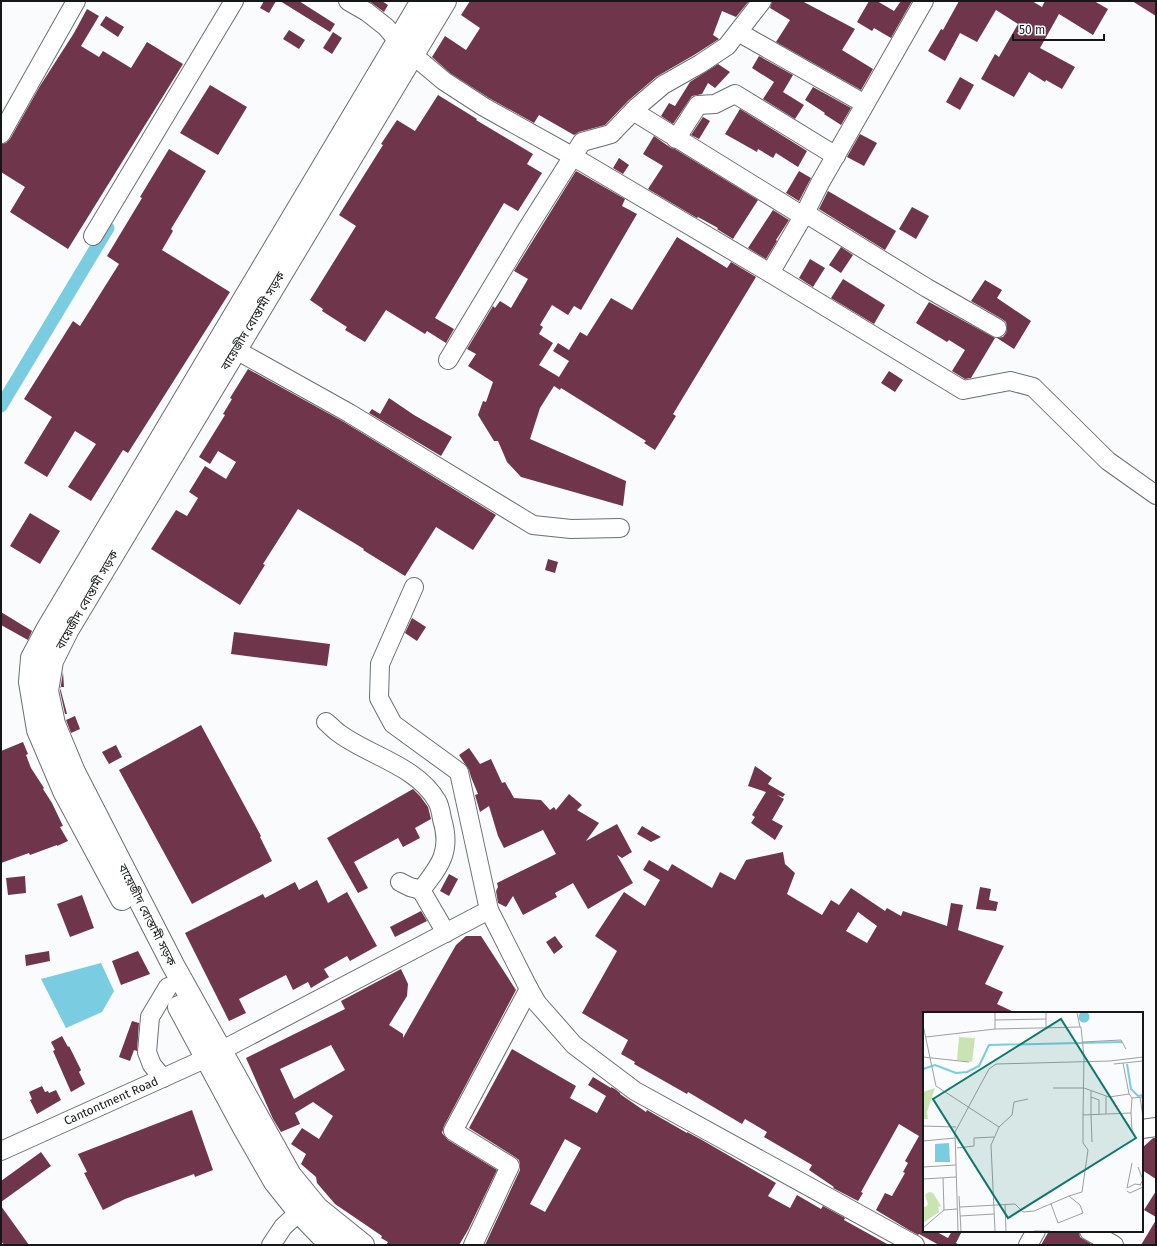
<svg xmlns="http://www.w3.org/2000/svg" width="1157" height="1246" viewBox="0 0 1157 1246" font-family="'Fira Sans','Noto Sans Bengali',sans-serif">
  <rect width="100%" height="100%" fill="#f9fbfc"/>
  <polygon fill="#7acce0" points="101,963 114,991 102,1012 66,1028 41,979"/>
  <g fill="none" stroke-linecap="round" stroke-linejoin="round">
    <polyline stroke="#7acce0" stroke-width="13" points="1,406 108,228"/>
  </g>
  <g fill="#6f354a" fill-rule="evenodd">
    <polygon points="264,1 276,1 269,13 260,8"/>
    <polygon points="280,1 299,1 335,24 330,32"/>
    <polygon points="369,1 382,1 388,5 384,12"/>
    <polygon points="470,1 749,1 736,17 722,11 713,35 719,39 694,55 656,77 629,100 605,125 579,132 574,135 539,115 534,123 489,98 450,73 432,57 445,36 466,50 480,28 461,15"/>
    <polygon points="772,1 802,1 855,29 842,50 873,69 861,90 776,42 790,20 770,8"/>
    <polygon points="869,1 877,1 894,11 901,1 912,1 891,38 874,28 872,31 857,22"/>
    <polygon points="959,1 1032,1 1042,7 1045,1 1094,1 1108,9 1093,35 1059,14 1040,48 1075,67 1062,89 1046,80 1045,82 1029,72 1014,97 981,79 995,54 999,57 1018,24 996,10 977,42 960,33 945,61 928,51 941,29 943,30"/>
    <polygon points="1132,1 1156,1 1156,16"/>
    <polygon points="87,9 99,16 81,46 99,57 103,51 131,68 147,42 183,64 68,249 10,212 25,187 1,172 1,144 6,143 10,139 40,86 74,33"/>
    <polygon points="106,16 124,27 118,37 100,25"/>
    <polygon points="289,30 305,40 299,49 283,39"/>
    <polygon points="333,32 342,38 332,54 323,48"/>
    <polygon points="759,56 793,75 783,92 804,105 795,119 763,99 774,82 752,68"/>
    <polygon points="718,64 730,72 715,88 708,83 702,94 692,96 673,124 661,116 669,103 675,106 690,82"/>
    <polygon points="960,77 974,85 960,110 946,102"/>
    <polygon points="210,85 247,107 218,155 180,133"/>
    <polygon points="813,87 851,108 841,125 824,114 825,113 805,100"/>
    <polygon points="438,95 477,119 476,120 533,154 527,164 542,173 518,211 504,203 435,318 454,329 446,343 427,331 425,334 386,310 365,342 345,330 347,327 322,311 323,309 310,300 356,226 339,215 383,145 381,144 397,120 415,131"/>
    <polygon points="740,109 807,151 798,167 776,153 773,158 758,149 757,152 725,134"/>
    <polygon points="703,117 710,121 699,139 691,135"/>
    <polygon points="860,134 877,143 864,166 847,157"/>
    <polygon points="654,136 671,148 675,149 758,200 733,239 717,229 718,228 698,217 697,218 648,189 663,166 643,154"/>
    <polygon points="169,149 206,171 171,229 173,231 162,250 230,292 128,453 123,450 91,501 68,487 96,444 75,431 47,477 24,463 52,417 24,399 73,321 80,326 119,264 107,256 142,198 140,197"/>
    <polygon points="619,158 629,165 623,174 613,168"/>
    <polygon points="576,171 625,199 622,206 637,214 581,310 574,306 568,315 552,305 540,325 543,327 539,334 553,343 539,365 559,377 569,361 553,351 558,343 569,350 580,332 587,336 611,298 632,310 677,237 727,268 731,262 756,277 673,414 676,416 655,450 644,443 646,441 561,388 560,390 554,386 540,408 530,439 626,481 623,506 521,477 507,462 498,441 494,441 478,415 483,401 486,402 493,382 468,366 476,354 467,349 493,306 495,308 500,301 511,308 528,279 514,271"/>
    <polygon points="799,171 811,178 799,201 786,193"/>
    <polygon points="828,191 896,231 885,250 819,209"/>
    <polygon points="912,207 929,216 916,239 899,229"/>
    <polygon points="773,210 789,220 776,240 777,241 766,259 748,248"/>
    <polygon points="841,247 853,255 841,273 829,265"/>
    <polygon points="810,259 825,268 813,287 799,278"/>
    <polygon points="843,279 885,305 874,324 831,298"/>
    <polygon points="985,280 1002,290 997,298 1031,321 1014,349 997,338 1003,337 1006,333 1007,328 1006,322 1002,319 971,301"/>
    <polygon points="929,302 995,338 971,378 965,379 952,371 965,350 949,340 947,342 916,323"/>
    <polygon points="248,369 344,422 496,515 473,550 436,527 405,576 363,550 364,549 298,509 263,564 265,565 240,605 151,549 176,510 187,516 198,498 189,492 205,466 226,479 236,462 218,451 210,464 199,457 225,415 223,414 232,399 230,398"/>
    <polygon points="889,371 903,380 895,392 881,383"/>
    <polygon points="389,398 414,415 452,437 441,456 369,413 372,409 380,414"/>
    <polygon points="30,513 60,531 40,564 10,546"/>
    <polygon points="548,559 558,562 555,573 545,570"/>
    <polygon points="1,612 32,631 28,640 1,625"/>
    <polygon points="412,618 426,627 417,641 405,633"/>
    <polygon points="234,632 330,644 327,666 231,654"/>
    <polygon points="63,672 64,687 60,687 67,714 65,714 60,691"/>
    <polygon points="75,716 80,729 71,733 66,720"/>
    <polygon points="201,725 261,836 260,837 272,861 192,904 119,770"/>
    <polygon points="23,742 28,754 26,755 31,768 44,788 43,789 52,803 63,826 60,827 68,841 57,846 57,845 30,855 29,853 1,863 1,751"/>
    <polygon points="116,745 122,757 109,764 102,752"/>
    <polygon points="469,748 480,764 491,759 502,783 505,782 514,798 541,800 550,810 554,807 556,810 569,794 582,805 577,810 599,823 586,841 617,824 632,852 622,858 617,855 633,883 588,909 573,883 555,893 557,897 523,915 513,896 506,907 498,903 496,891 498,887 497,883 556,854 543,830 504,848 498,836 489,806 480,812 475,795 478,794 471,777 469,770 459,755"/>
    <polygon points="755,766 772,778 768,784 785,794 783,797 777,795 784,799 772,820 783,826 775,840 751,823 755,817 752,815 766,792 748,786"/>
    <polygon points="413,789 420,796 428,807 431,819 415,828 420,838 403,847 398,838 354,862 368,888 358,893 327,838"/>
    <polygon points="642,826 661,837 651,842 637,834"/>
    <path d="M783,852L785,864L795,873L787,894L822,915L831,900L839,905L851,888L885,911L887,908L901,916L903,911L947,926L951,903L963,905L958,930L1004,946L985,984L1003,992L997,1004L1016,1013H924V1231H935L948,1238L952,1231H962L956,1243L959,1245H939L919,1234L918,1235L909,1230L876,1210L885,1193L892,1196L905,1173L903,1172L908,1163L905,1161L919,1136L899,1124L861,1192L863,1193L858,1201L833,1188L834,1187L809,1170L812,1165L764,1137L767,1132L745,1119L742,1124L688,1092L687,1094L634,1064L635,1062L621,1054L628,1040L582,1013L617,951L595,936L624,892L645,906L660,880L643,870L649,860L668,871L672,864L712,888L720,872L735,880L746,860ZM858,912L877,926L867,943L846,931Z"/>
    <polygon points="449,874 458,879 449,896 440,891"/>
    <polygon points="25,876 26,893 8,895 6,878"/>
    <polygon points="317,880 328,903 347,892 377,946 350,961 347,956 324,969 329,977 311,988 308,982 293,990 286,975 239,999 246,1013 229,1021 185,933 263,894 265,898 295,882 299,890"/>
    <polygon points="980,887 991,889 989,900 998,902 996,911 976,909"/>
    <polygon points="82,895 94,928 70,937 57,904"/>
    <polygon points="421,911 427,921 395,937 390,927"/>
    <path d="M466,936H481L516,990L444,1126L442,1133L448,1140L497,1170L468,1230L459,1245H386L388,1242L381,1238L382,1236L335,1204L317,1183L316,1177L301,1164L306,1154L291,1144L302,1128L319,1139L333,1116L313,1102L295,1113L300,1124L281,1132L273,1119L246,1058L345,1009L341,1001L401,969L408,984L407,996L389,1025L403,1034V1038L456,945ZM331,1045L345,1070L294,1099L280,1069Z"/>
    <polygon points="555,936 563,947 554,954 546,942"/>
    <polygon points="49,951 50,961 26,966 25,955"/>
    <polygon points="138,951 150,974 121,985 112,961"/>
    <polygon points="132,1021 139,1023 137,1051 134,1050 130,1061 119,1057"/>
    <polygon points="62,1036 68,1047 69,1046 81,1070 79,1072 85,1084 71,1092 53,1051 55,1050 51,1042"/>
    <path d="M512,1049L576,1086L570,1098L597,1113L606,1096L588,1085L593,1077L611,1088V1087L615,1089L620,1093V1094L646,1112L647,1110L687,1133V1132L702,1140L776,1183L768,1196L790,1208L797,1195L821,1209L823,1206L845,1218L844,1220L889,1245H485L520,1170V1165L519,1160L515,1157L469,1128ZM565,1139L581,1148L545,1212L530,1204Z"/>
    <polygon points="42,1086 45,1092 48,1091 49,1093 56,1090 61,1100 37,1114 30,1100 32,1099 29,1092"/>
    <polygon points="192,1110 213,1170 195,1177 194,1174 125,1199 103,1210 84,1173 87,1172 78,1154"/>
    <polygon points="1153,1138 1156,1138 1156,1179 1142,1170 1142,1148"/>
    <polygon points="41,1152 51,1166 1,1202 1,1181"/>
    <polygon points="1156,1191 1156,1217 1144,1210"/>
    <polygon points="1,1206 29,1245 4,1245 1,1241"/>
    <polygon points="1156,1220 1156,1245 1141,1245"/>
    <polygon points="1049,1231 1079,1231 1080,1237 1093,1245 1041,1245"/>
  </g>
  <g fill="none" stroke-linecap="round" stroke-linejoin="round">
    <defs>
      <g id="minor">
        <polyline points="348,1 367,12 386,27 398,41 413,55 444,81 484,107 572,156 770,273"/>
        <polyline points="924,1 820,183 805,213 770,273 963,390 1010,381 1033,387 1108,461 1156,495"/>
        <polyline points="738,32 865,104"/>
        <polyline points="633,111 803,216"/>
        <polyline points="1,134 76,1"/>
        <polyline points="676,139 698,105 715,104 735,94 836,156"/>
        <polyline points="805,213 927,288 997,328"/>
        <polyline points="93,236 234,1"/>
        <polyline points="236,350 349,413 533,525 571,529 620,528"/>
        <polyline points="448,360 527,229 582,142 611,134 637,107 663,85 700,64 727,46 762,1"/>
        <polyline points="414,587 380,664 379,698 393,724 459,772 489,910 529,989 537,1003 574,1045 635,1091 915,1245"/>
        <path d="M326,722C331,726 335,731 340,734C370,756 417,766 437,801C440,806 441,813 442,819C452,851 440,866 421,890L410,887L400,882"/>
        <polyline points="421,890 446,933"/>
        <polyline points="163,1078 152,1065 147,1052 150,1017 168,987"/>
        <polyline points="1142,1129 1156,1127"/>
        <polyline points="1,1151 207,1058 489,910"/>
        <polyline points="1089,1231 1114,1245"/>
        <polyline points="271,1245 283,1227 299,1212"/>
        <polyline points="473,1245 510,1166 453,1131 529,989"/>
        <polyline points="1028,1245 1036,1231"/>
      </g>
      <g id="major">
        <polyline points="122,899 64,791 38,730 30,682 32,658 47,630 422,1"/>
        <polyline points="179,1007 243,1126 275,1182 299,1212 324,1238 334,1245"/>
        <polyline points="363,1245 317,1208 290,1175 173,965 74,772 54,724 47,691 52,661 68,629 445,1"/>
      </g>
    </defs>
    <use href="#minor" stroke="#6d6e6f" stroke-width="20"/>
    <use href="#major" stroke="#6d6e6f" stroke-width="24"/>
    <use href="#minor" stroke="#fff" stroke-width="18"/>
    <use href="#major" stroke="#fff" stroke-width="22"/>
  </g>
  <g text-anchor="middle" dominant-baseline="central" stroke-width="4" stroke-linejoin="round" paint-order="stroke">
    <g font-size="12" fill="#161717" stroke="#fff">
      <text transform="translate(253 321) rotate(-59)">বায়েজীদ বোস্তামী সড়ক</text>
      <text transform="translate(87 600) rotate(-60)">বায়েজীদ বোস্তামী সড়ক</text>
      <text transform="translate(147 915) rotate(63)">বায়েজীদ বোস্তামী সড়ক</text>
      <text transform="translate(111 1101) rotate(-24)">Cantontment Road</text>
    </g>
  </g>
  <g transform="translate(923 1012)">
    <rect width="220" height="220" fill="#f9fbfc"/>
    <path d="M36,25L52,26L49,50L34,48ZM12,76L4,100L5,107H0V80ZM6,180L10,181L18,194L15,195L16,200L0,211V194L3,195L5,192L2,183Z" fill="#c9e4b2"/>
    <path d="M155.5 5a5.5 5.5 0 1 1 11 0a5.5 5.5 0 1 1-11 0ZM26,131L27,150H12V132Z" fill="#7acce0"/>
    <path fill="none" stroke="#7acce0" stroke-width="2" d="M204,52L208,77L215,84L220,83M0,57L12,53L33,61L44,60L56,54L66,33L199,30"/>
    <path fill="none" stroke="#9ea0a0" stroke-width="1" d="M123,1V15M154,1L157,15M72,8L123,7M0,13L13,74L76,115M72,17V1M3,25L72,17L158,15L161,45L160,103M160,30L198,28L203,37M0,45L46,50M200,51L206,82L209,86L220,85M191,52L220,49M130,76H161L186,85L206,82M168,79V103M183,84V102M168,85L176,88V103M217,85L220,105M208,101L209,86M168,103L169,130M0,114L33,115M0,129L32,126M34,136L51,134V126L71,125M0,155L33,153M215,155L220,168L217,173M20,166L21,198M0,167L33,165M0,176V194M204,176L209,151M204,176L212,172L218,173M204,179L207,181L220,175M36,184L38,219M146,184L159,180L165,138L160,131V103L208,101L209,119M82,192L83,219M37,195L92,192L100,200L111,199L146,184L157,193L160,201L135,211L128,192M37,204L71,202M0,216L21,198L34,197M35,219L32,120L66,57L73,52L187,49L220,45M72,219L68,133L76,115L89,103L91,90L105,87M111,219H127"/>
    <path fill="#0f766e" fill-opacity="0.15" stroke="#0f766e" stroke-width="2" d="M138,7L213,126L85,206L10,87Z"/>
    <rect width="220" height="220" fill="none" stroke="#161717" stroke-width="2"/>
  </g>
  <rect width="1157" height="1246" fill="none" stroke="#161717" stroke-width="4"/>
  <path d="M1013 34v6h91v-6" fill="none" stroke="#161717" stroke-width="2"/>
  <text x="1019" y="34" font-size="12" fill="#161717" stroke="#ffffff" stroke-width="3" paint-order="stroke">50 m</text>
</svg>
